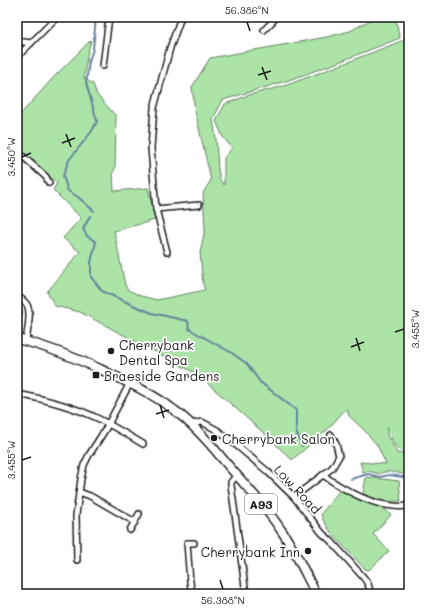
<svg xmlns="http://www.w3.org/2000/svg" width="426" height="611" viewBox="0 0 426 611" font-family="Mali,sans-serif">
  <rect width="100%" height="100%" fill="#fff"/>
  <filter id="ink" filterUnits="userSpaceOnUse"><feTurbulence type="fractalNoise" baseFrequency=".025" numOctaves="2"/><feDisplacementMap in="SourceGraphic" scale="8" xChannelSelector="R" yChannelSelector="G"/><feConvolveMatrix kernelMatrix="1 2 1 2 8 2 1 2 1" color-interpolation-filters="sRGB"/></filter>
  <g filter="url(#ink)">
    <g fill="#ace4a7" stroke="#648062">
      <path d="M376,17H393L396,21L400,38L331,65L286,81L223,100L213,119L216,139L218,169L220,180L224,185V158L232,148L223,137L216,121L225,104L249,95L287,85L348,62L409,38V455C396,453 391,440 388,428H387V435L397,453L409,456V475C400,474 387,469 379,474L368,471L363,472L360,462L386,464L377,445L364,430L349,416L347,409L343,412L328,429L292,460L267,436L197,374L80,312L55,306L47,292L80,252L63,238L81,218L53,190L57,183L17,146V118L54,77L91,40L87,56L84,78L93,84L97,95L116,116L115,169L113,172L114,191L148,188L155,220L114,231L125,285L128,290L141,296L157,300L205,290L203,284L200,253L205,229L203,193L211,180L195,111L192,87L210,58L327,37L350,31Z"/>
      <polygon points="17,304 21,308 23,312 19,331 17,332"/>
      <polygon points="366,477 399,481 401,501 383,501 363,494"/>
      <path d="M340,490C347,494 354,497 361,500C375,505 380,504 391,515L373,534L389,551L369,570L365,569L332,534L323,520L321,514Z"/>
    </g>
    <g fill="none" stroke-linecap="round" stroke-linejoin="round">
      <g stroke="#66829d" stroke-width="2">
        <polyline points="94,211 78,197 68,191 63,176 69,160 92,131 97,121 86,83 89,61 93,49 96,17"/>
        <polyline points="90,216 83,229 87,236 96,242 91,262 91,277 102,291 135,306 152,313 188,321 189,329 232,353 247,364 260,382 296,410 296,431 302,446"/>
        <polyline points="351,479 368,474 379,477 390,475 409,478"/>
      </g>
      <defs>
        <g id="minor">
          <polyline points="264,30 272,22 276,17"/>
          <polyline points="17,41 31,43"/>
          <polyline points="17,57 57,17"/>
          <polyline points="103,66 109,17"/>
          <polyline points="17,151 46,177 49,183"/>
          <polyline points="156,209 199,205"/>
          <polyline points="167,252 156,209 151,148 154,108 170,48 181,17"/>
          <path d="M17,296C20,298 25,301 27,305C32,313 27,332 26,341"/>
          <path d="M17,394C44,399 72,406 97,418C113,426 128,435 143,444"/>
          <polyline points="191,424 202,422 217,430 236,445 267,471 294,497 322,533 331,541 364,578 368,584 371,594"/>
          <polyline points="237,475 231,482 231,485 246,594"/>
          <path d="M323,475C343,489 369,504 393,506C399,507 404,506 409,506"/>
          <polyline points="79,492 90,496 135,522"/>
          <polyline points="294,497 332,468 339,456 336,444 331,435"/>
          <polyline points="130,530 139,514"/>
          <polyline points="77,560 76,515 81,479 84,465 89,455 105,430 130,383"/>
          <polyline points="192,594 190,582 187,543 194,543"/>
        </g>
        <path id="primary" d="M17,339C46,346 73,357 100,369C125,381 152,393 174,410C192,423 207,440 221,457C241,481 264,504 281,530C295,550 305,573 316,594"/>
      </defs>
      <use href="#minor" stroke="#1c1c1c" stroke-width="8"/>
      <use href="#primary" stroke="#1c1c1c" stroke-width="11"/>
      <use href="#minor" stroke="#fff" stroke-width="5"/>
      <use href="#primary" stroke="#fff" stroke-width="8"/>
    </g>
  </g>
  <path fill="none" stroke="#1c1c1c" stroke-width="1.5" d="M247,22L250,31M262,67L267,80M258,75L271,71M66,134L71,147M62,143L75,138M22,157L31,153M395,332L404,329M356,338L360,351M351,347L364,342M160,405L164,418M156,414L169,410M22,460L31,457M220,580L223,589"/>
  <g fill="#1c1c1c" stroke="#fff" stroke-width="1.5">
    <circle cx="111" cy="351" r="4"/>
    <rect x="92" y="371" width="8" height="8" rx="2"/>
    <circle cx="214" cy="438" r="4"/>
    <circle cx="308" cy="551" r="4"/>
  </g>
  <g text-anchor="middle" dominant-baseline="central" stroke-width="3.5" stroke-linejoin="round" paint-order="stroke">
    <rect fill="#fff" stroke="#606060" stroke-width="1" x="245" y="494" width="32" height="20" rx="3"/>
    <g font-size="12" font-weight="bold" fill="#1c1c1c">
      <text x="261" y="504">A93</text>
    </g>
    <g font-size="13" fill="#1c1c1c" stroke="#fff" text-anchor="start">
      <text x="119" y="344">Cherrybank<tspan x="119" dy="15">Dental Spa</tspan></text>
      <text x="104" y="375">Braeside Gardens</text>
      <text x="222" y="438">Cherrybank Salon</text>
      <text x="300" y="551" text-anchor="end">Cherrybank Inn</text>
    </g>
    <g font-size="13" fill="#1c1c1c" stroke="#fff">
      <text transform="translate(298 489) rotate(47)">Low Road</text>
    </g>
  </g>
  <rect width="426" height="611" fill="none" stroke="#fff" stroke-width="44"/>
  <rect x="22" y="22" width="382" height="567" fill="none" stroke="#1c1c1c" stroke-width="1.5"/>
  <g font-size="10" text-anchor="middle" fill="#1c1c1c">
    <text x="247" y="14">56.386°N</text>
    <text transform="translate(11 157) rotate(-90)" y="4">3.450°W</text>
    <text transform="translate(415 329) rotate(-90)" y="4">3.455°W</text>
    <text transform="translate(11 460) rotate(-90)" y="4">3.455°W</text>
    <text x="223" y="604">56.388°N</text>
  </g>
</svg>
